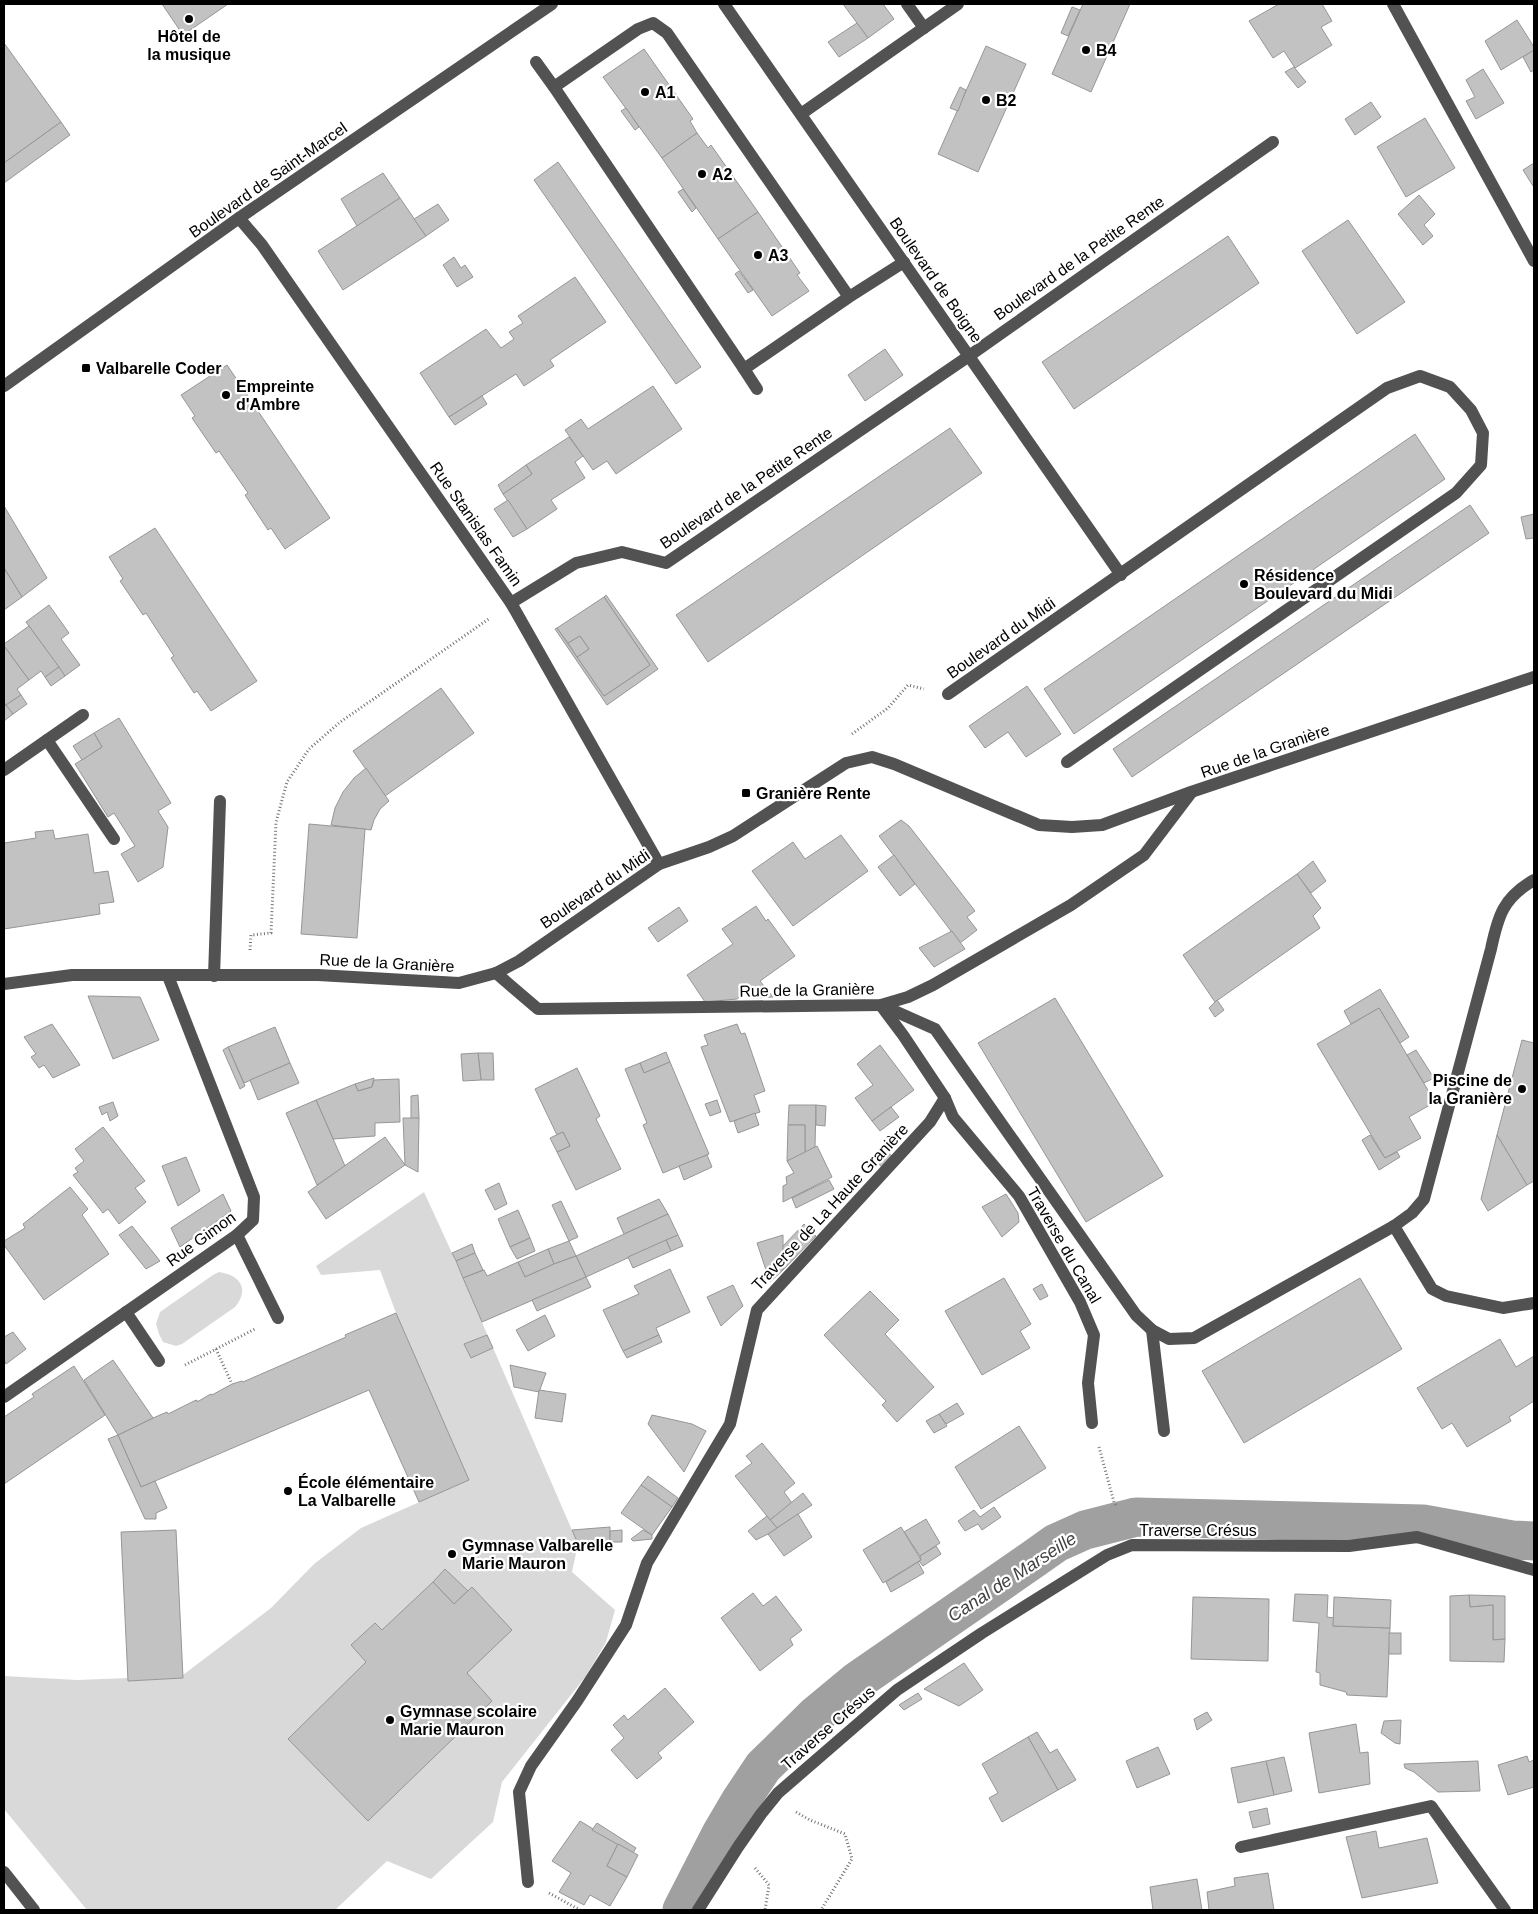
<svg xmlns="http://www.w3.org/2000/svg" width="1538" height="1914" viewBox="0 0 1538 1914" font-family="Helvetica,sans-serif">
  <rect width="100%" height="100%" fill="#fff"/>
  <g fill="#d9d9d9">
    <polygon points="424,1192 452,1253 578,1544 572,1572 615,1610 606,1642 586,1676 502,1782 493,1822 431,1879 387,1861 335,1910 87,1910 4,1809 4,1676 77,1680 128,1678 128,1681 183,1678 183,1675 271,1608 314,1564 361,1528 469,1480 396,1313 380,1270 321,1275 316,1266"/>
    <path d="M219,1272C240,1275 250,1289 235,1307L182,1344L176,1346L163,1342L159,1334L156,1324L160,1312L213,1275Z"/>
  </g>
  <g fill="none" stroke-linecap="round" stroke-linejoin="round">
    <polyline stroke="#a0a0a0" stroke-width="39" points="682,1910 721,1834 741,1800 763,1767 816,1715 857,1681 1032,1560 1056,1543 1085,1530 1136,1517 1423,1524 1512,1540 1534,1541"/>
  </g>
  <g fill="#c2c2c2" stroke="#969696">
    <polygon points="162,4 228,4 183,35"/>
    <polygon points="843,4 883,4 894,19 868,38"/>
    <polygon points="1083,4 1130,4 1091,92 1052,74"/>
    <polygon points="1279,4 1322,4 1332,21 1321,27 1332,45 1295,68 1284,51 1273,58 1249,21"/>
    <polygon points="1072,7 1080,10 1068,36 1061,33"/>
    <polygon points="1517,20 1534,47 1534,50 1501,70 1485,41"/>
    <polygon points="857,23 868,38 839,57 828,42"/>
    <polygon points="4,43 61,122 4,163"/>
    <polygon points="986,46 1026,64 978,172 938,154"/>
    <polygon points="644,49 693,119 690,121 697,133 662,158 603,77"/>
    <polygon points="1534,50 1534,70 1531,72 1523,57"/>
    <polygon points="1294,67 1306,82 1298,88 1285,72"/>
    <polygon points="1483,69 1504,103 1476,119 1466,101 1475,97 1466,80"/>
    <polygon points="960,87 966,90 958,111 950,108"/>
    <polygon points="1371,102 1381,117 1355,135 1345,119"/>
    <polygon points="626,108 639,127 635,130 621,111"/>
    <polygon points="1425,118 1455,168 1406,197 1377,147"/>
    <polygon points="61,122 70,135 4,183 4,163"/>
    <polygon points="697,133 708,148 711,145 758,212 718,239 662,158"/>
    <polygon points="558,162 701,367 676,384 534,180"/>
    <polygon points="1534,163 1534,185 1533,186 1523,170"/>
    <polygon points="383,173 400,198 357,226 341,199"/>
    <polygon points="683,189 696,208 692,212 678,192"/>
    <polygon points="1419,195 1435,214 1424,225 1433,236 1423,245 1398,214"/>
    <polygon points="400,198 426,236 343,290 318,251"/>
    <polygon points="438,204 449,220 426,236 414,219"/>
    <polygon points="758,212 800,273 797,275 809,291 772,316 718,239"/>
    <polygon points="1348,220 1405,302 1357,334 1302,251"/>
    <polygon points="1228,236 1259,283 1074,409 1042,362"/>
    <polygon points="454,257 461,268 465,265 473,277 457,287 443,265"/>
    <polygon points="739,271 753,290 748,293 735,274"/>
    <polygon points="575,277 606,322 550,360 554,366 524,386 516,374 449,417 420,373 486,329 501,348 514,339 509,332 523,323 518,316"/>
    <polygon points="885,349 903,375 865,401 848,375"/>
    <polygon points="227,365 330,518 285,549 271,528 268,530 245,495 248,493 219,451 216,453 192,418 195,416 181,395"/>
    <polygon points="653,386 682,429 616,474 607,461 593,470 565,430 581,419 588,429"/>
    <polygon points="482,396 487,404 455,425 449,417"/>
    <polygon points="950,428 982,473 708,662 676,615"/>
    <polygon points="1415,434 1445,479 1074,734 1044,689"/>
    <polygon points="569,437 583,456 575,462 585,478 551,500 557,509 527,529 503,494 532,474 526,465"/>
    <polygon points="526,465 532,474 503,494 498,485"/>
    <polygon points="508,500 527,529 513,537 494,509"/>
    <polygon points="1470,505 1489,533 1132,777 1113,749"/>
    <polygon points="4,506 47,578 22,597 4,568"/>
    <polygon points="1534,514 1534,538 1526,539 1521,517"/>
    <polygon points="155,528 257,681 211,711 197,691 194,693 171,658 174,656 146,613 143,615 120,581 123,579 109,557"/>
    <polygon points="4,568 22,597 4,610"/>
    <polygon points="606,595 658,669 607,705 555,629 557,628 604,696 650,665 604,597"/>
    <polygon points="604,597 650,665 604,696 577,657 589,649 580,636 568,643 557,628"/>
    <polygon points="49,605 69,633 61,639 80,665 65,676 26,622"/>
    <polygon points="29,626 59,667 45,677 41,671 29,680 4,646 4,644"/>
    <polygon points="580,636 589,649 577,657 568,643"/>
    <polygon points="4,646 29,680 17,689 21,695 6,705 4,702"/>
    <polygon points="59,667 65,676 51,686 45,677"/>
    <polygon points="1027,686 1061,734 1026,757 1008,732 985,748 969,726"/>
    <polygon points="441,688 474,733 385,796 353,751"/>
    <polygon points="21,695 27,704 13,714 6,705"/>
    <polygon points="6,705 13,714 4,721 4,707"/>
    <polygon points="119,718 171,803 158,811 168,827 163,867 138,882 121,854 135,846 114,813 108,817 75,764 102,747 94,733"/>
    <polygon points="94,733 102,747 82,760 73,746"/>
    <polygon points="366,768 389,801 380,809 374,820 371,830 331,825 335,808 343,792 354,778"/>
    <polygon points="901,820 909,826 975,911 967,917 977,930 960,943 879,836"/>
    <polygon points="309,824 365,829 357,938 301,934"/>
    <polygon points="53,830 55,839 88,834 94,873 108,871 114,902 99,904 100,914 4,929 4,843 36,838 35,832"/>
    <polygon points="841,835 868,871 793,926 752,871 793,842 805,859"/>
    <polygon points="894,855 915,884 900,896 878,867"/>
    <polygon points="1313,861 1326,881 1311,893 1297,874"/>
    <polygon points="1297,874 1321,908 1313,916 1320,928 1215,1002 1183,955"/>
    <polygon points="756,906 766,921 768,919 795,956 760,981 773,997 754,998 748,990 737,999 705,1002 687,975 733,944 722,929"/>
    <polygon points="679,907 688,921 658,942 648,928"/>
    <polygon points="952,931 965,949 934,967 919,948"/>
    <polygon points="1380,989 1409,1037 1400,1043 1379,1008 1351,1024 1344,1011"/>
    <polygon points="88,996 140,997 159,1040 113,1059"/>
    <polygon points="1055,998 1163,1176 1086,1222 978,1043"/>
    <polygon points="1217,1000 1224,1010 1215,1017 1209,1008"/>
    <polygon points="1379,1008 1435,1102 1409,1117 1421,1138 1385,1158 1317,1044"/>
    <polygon points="52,1024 80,1065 53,1078 44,1065 39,1068 31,1057 36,1054 24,1037"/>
    <polygon points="737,1024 741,1034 745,1033 765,1091 754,1095 760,1112 730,1122 701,1047 708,1045 704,1035"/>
    <polygon points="275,1027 290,1063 244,1083 228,1047"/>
    <polygon points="1522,1040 1534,1043 1534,1181 1527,1185 1497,1135"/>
    <polygon points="880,1045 914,1090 872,1121 855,1098 873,1085 857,1064"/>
    <polygon points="228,1047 245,1086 240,1089 223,1050"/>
    <polygon points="1416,1050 1434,1078 1424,1083 1407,1055"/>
    <polygon points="666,1052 670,1062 644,1073 640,1063"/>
    <polygon points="478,1053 493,1053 494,1080 481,1080"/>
    <polygon points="478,1053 481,1080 463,1081 461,1054"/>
    <polygon points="670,1062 709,1154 663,1173 643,1125 647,1123 625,1069 640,1063 644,1073"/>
    <polygon points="290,1063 299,1083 258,1100 250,1080"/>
    <polygon points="577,1068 600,1116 596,1119 621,1169 576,1190 557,1152 570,1146 563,1132 557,1135 535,1089"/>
    <polygon points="374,1078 372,1087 358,1091 355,1084"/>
    <polygon points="399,1079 400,1122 375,1123 375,1136 333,1139 316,1100 355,1084 358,1091 372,1087 374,1080"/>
    <polygon points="418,1095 419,1118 411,1119 411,1096"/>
    <polygon points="316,1100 345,1166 317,1185 286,1113"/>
    <polygon points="717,1100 721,1112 710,1116 705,1104"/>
    <polygon points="113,1102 118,1116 110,1121 107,1112 102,1115 99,1107"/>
    <polygon points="789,1105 816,1105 815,1147 805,1153 805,1125 788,1125"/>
    <polygon points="816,1105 826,1106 825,1126 816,1125"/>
    <polygon points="891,1107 899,1117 880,1131 872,1121"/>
    <polygon points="755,1113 759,1125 738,1133 734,1121"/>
    <polygon points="403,1118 419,1118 418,1172 405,1165"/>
    <polygon points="788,1125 805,1125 805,1153 787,1161"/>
    <polygon points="103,1127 145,1181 135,1188 146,1202 119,1224 108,1209 103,1213 73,1175 78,1172 75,1168 84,1161 75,1149"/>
    <polygon points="563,1132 570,1146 557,1152 550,1138"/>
    <polygon points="1370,1135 1385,1158 1397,1152 1400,1157 1379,1170 1362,1140"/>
    <polygon points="1497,1135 1527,1185 1488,1211 1481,1199"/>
    <polygon points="385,1137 405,1165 326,1219 308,1192"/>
    <polygon points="817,1146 832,1177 783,1202 783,1186 787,1184 786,1177 794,1173 787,1161"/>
    <polygon points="885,1150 892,1156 882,1167 875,1161"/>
    <polygon points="707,1155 712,1167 684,1180 679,1166"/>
    <polygon points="186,1157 200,1191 178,1206 162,1166"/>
    <polygon points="829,1180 834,1189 796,1208 792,1198"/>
    <polygon points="499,1183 507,1204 495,1210 485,1190"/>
    <polygon points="70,1187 88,1209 82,1215 109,1254 44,1300 4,1245 4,1241 25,1228 23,1224"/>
    <polygon points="223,1194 231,1211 180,1247 171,1228"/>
    <polygon points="1006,1194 1018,1213 1019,1222 1002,1237 982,1207"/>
    <polygon points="659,1199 668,1214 624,1234 617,1218"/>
    <polygon points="561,1201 578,1237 569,1241 552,1205"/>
    <polygon points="518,1210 530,1238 510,1247 498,1219"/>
    <polygon points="668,1214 678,1235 586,1277 576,1256"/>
    <polygon points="804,1224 816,1236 783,1270 782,1247"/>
    <polygon points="132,1226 160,1261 146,1269 119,1235"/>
    <polygon points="678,1235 683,1246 671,1251 666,1240"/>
    <polygon points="783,1235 783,1270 770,1282 757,1243"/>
    <polygon points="530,1238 535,1251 517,1259 510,1247"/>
    <polygon points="666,1240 671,1251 633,1268 628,1257"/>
    <polygon points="569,1241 576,1256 554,1264 548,1249"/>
    <polygon points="472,1244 475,1253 456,1261 452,1253"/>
    <polygon points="548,1249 554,1264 525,1277 518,1262"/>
    <polygon points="475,1253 483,1270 463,1278 456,1261"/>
    <polygon points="576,1256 586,1277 482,1322 463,1278 484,1270 487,1276 518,1262 525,1277 554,1264"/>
    <polygon points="670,1269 690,1312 656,1328 659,1335 623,1351 603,1310 639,1294 634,1286"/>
    <polygon points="586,1277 591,1287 537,1311 532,1300"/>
    <polygon points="1004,1278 1031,1324 1020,1331 1030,1348 982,1375 945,1311"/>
    <polygon points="1360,1278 1402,1349 1244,1443 1202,1371"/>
    <polygon points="1042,1284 1048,1296 1040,1300 1033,1289"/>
    <polygon points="733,1285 743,1306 721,1326 707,1297"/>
    <polygon points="870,1291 899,1320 885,1334 934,1387 897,1422 882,1405 886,1401 824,1335"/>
    <polygon points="396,1313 469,1480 419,1502 369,1390 141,1487 118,1435 153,1418 167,1412 168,1414 194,1401 197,1400 197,1402 209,1395 212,1394 212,1395 232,1384 242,1381 243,1382 346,1337 345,1335"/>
    <polygon points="545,1315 555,1336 528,1351 516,1330"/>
    <polygon points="13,1332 26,1349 6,1364 4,1360 4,1337"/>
    <polygon points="487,1335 493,1348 471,1358 464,1344"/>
    <polygon points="659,1335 662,1342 627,1358 623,1351"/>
    <polygon points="1500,1339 1516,1367 1534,1356 1534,1401 1509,1417 1511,1421 1467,1447 1452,1423 1442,1429 1417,1388"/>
    <polygon points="113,1360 153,1418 118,1435 84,1380"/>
    <polygon points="510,1365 546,1373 539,1392 514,1387"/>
    <polygon points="74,1366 105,1415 4,1484 4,1417 34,1397 32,1394"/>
    <polygon points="539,1390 566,1394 562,1422 535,1418"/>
    <polygon points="957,1403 964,1414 946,1424 939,1414"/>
    <polygon points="939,1414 947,1426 934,1433 926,1421"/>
    <polygon points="652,1415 692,1424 706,1431 684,1472 648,1424"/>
    <polygon points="1019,1426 1046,1468 981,1509 955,1467"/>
    <polygon points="118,1435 141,1487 155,1481 167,1508 156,1513 156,1519 145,1519 108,1439"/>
    <polygon points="762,1443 795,1483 784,1492 792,1503 770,1520 735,1476 752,1463 746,1456"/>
    <polygon points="648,1476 678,1498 672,1507 641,1485"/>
    <polygon points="641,1485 672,1507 652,1535 621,1513"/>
    <polygon points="803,1493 812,1505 777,1528 770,1520"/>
    <polygon points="994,1507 1001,1517 982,1530 978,1524 965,1531 958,1521 974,1510 980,1517"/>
    <polygon points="798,1514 812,1537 784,1556 768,1534"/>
    <polygon points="767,1516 777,1528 768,1534 756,1540 748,1531"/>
    <polygon points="926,1519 940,1543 920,1556 904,1532"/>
    <polygon points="610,1527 610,1542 578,1544 572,1530"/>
    <polygon points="901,1527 921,1560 883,1583 863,1550"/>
    <polygon points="176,1530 183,1678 128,1681 121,1532"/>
    <polygon points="622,1530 622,1542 610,1542 610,1531"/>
    <polygon points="643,1530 652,1535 652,1539 633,1541 631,1539"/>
    <polygon points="936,1546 941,1554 923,1566 919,1561 921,1560 920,1556"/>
    <polygon points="918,1562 924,1573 891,1592 886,1582"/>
    <polygon points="445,1569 468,1591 454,1604 433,1582"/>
    <polygon points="433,1582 454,1604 472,1587 512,1630 467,1673 492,1701 368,1821 288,1739 366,1662 351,1645 375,1623 382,1630"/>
    <polygon points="753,1593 763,1606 776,1596 802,1630 790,1639 793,1645 760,1671 721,1618"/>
    <polygon points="1295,1594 1328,1595 1327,1617 1334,1618 1333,1626 1390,1628 1387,1697 1347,1695 1346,1692 1320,1685 1320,1673 1316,1672 1319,1623 1293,1621"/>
    <polygon points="1469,1595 1505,1596 1505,1639 1493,1640 1493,1605 1470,1607"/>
    <polygon points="1469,1595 1470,1607 1493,1605 1493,1640 1505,1639 1504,1662 1450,1661 1450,1596"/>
    <polygon points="1193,1597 1269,1599 1268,1661 1191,1659"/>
    <polygon points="1334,1597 1391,1600 1390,1628 1333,1626"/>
    <rect x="1389" y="1633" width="12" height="21"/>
    <polygon points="964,1663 983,1690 959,1706 924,1689"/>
    <polygon points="665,1688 694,1722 658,1753 662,1758 637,1779 611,1750 624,1738 613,1725 624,1715 628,1720"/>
    <polygon points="918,1693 922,1699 904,1710 899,1705"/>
    <polygon points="1207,1712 1212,1720 1197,1730 1194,1719"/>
    <polygon points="1401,1720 1400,1744 1395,1743 1381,1733 1384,1721"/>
    <polygon points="1356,1724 1360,1753 1368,1752 1370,1784 1319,1793 1309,1733"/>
    <polygon points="1037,1732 1050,1753 1057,1749 1076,1780 1058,1790 1028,1737"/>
    <polygon points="1028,1737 1058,1790 1002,1822 989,1798 998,1793 982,1764"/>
    <polygon points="1158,1747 1170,1774 1137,1788 1126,1761"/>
    <polygon points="1527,1756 1529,1762 1534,1760 1534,1787 1508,1795 1498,1765"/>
    <polygon points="1284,1757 1292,1791 1274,1795 1266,1761"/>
    <polygon points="1266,1761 1274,1795 1238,1803 1231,1768"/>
    <polygon points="1478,1761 1480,1791 1438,1792 1414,1772 1405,1768 1404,1764"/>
    <polygon points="1267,1808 1270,1824 1253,1828 1249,1812"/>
    <polygon points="580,1821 618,1844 607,1866 627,1877 610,1906 590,1895 584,1905 559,1892 571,1873 552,1861"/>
    <polygon points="597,1823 636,1848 633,1853 592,1830"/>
    <polygon points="1376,1831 1379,1848 1427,1838 1438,1883 1362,1898 1346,1837"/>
    <polygon points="618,1844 638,1855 627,1877 607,1866"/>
    <polygon points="1268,1873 1274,1910 1209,1910 1207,1892 1235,1886 1234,1878"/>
    <polygon points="1197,1879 1202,1910 1153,1910 1150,1887"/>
  </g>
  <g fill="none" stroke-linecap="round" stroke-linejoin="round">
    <g stroke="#747474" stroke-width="3" stroke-dasharray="1 2.5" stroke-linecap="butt">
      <polyline points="852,734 888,708 908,685 924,689"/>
      <polyline points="250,950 251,935 271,933 276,822 287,782 309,749 339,723 490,618"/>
      <polyline points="216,1349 232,1384"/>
      <polyline points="185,1365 255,1329"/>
      <polyline points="1099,1447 1114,1502 1117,1507"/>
      <polyline points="796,1812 810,1820 845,1834 852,1859 821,1910"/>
      <polyline points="755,1868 769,1885 765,1910"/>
      <polyline points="549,1893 580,1910"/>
    </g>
    <g stroke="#525252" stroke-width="12">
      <polyline points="724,4 1121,575"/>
      <polyline points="907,4 924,28"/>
      <polyline points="1393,4 1534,261"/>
      <polyline points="536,62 554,87"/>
      <polyline points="801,114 958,4"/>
      <polyline points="239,218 262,245 511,603 659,864"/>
      <polyline points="849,297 667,33 653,23 638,29 554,87 744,369 849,297 904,262"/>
      <polyline points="744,369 757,389"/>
      <polyline points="4,386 239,218 552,4"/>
      <polyline points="511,603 576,563 622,552 666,563 969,356 1273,142"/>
      <polyline points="948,694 1387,388 1420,376 1450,387 1471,410 1483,433 1481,465 1456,493 1067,762"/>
      <polyline points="47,740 114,839"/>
      <polyline points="4,770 83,715"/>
      <polyline points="496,973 538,1009 881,1005 908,997 933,985 1071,905 1144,855 1191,793"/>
      <polyline points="214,976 220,801"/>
      <polyline points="4,984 72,975 318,975 459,983 496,973 519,961 659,864 709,847 733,836 846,763 872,757 894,764 1039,825 1072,827 1102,825 1191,792 1534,677"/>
      <path d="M881,1005L935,1029L1136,1315L1152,1330L1169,1339L1194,1338L1394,1226L1412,1213L1424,1199L1491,949C1498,916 1503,898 1534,880"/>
      <polyline points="882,1007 903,1035 945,1098 953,1117 1019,1196 1080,1302 1094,1335 1088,1383 1092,1423"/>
      <polyline points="1394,1226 1432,1289 1446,1296 1503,1308 1534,1303"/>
      <polyline points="237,1235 278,1318"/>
      <polyline points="126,1312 159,1361"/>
      <polyline points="1152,1330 1164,1431"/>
      <polyline points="4,1397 237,1235 253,1220 254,1197 168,976"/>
      <polyline points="1241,1847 1431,1806 1505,1910"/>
      <polyline points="4,1872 34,1910"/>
      <polyline points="528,1882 519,1792 531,1766 577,1701 626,1625 647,1563 730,1424 757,1310 930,1122 945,1098"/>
      <polyline points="698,1910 738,1847 761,1814 778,1793 897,1690 982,1633 1107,1555 1132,1545 1349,1546 1417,1537 1534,1570"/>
    </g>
  </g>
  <g fill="#000" stroke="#fff" stroke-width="2">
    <circle cx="189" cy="19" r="5"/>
    <circle cx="1086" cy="50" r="5"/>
    <circle cx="645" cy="92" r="5"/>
    <circle cx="986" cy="100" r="5"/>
    <circle cx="702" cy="174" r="5"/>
    <circle cx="758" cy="255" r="5"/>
    <rect x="81" y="363" width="10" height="10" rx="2.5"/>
    <circle cx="226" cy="395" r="5"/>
    <circle cx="1244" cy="584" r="5"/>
    <rect x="741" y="788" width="10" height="10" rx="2.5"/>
    <circle cx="1522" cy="1089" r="5"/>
    <circle cx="288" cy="1491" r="5"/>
    <circle cx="452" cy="1554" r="5"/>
    <circle cx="390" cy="1720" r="5"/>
  </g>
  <g text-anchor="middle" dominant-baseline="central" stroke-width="4.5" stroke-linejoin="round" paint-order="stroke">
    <g font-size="16" font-weight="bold" fill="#000" stroke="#fff" text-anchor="start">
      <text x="189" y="36" text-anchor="middle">Hôtel de<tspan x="189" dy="18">la musique</tspan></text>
      <text x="1096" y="50">B4</text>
      <text x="655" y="92">A1</text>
      <text x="996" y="100">B2</text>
      <text x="712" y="174">A2</text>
      <text x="768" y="255">A3</text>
      <text x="96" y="368">Valbarelle Coder</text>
      <text x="236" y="386">Empreinte<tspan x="236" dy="18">d'Ambre</tspan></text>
      <text x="1254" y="575">Résidence<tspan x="1254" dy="18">Boulevard du Midi</tspan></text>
      <text x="756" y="793">Granière Rente</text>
      <text x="1512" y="1080" text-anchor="end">Piscine de<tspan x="1512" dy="18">la Granière</tspan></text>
      <text x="298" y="1482">École élémentaire<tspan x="298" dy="18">La Valbarelle</tspan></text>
      <text x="462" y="1545">Gymnase Valbarelle<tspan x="462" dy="18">Marie Mauron</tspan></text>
      <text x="400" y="1711">Gymnase scolaire<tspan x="400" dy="18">Marie Mauron</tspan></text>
    </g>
    <g font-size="16" fill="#000" stroke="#fff">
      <text transform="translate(268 180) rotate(-35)">Boulevard de Saint-Marcel</text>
      <text transform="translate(1079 258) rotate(-35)">Boulevard de la Petite Rente</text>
      <text transform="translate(936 280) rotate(55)">Boulevard de Boigne</text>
      <text transform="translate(746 488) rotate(-34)">Boulevard de la Petite Rente</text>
      <text transform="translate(476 524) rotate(55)">Rue Stanislas Famin</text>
      <text transform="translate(1001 638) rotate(-35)">Boulevard du Midi</text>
      <text transform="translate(1265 751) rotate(-19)">Rue de la Granière</text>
      <text transform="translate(595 889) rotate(-34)">Boulevard du Midi</text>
      <text transform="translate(387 963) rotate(3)">Rue de la Granière</text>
      <text transform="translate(807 990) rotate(-1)">Rue de la Granière</text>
      <text transform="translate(830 1207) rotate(-47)">Traverse de La Haute Granière</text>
      <text transform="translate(201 1239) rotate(-36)">Rue Gimon</text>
      <text transform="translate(1064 1245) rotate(60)">Traverse du Canal</text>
      <text x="1198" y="1530">Traverse Crésus</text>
      <text transform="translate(828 1728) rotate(-41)">Traverse Crésus</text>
    </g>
    <g font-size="18" font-style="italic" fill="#414141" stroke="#fff">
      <text transform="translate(1012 1577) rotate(-33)">Canal de Marseille</text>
    </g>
  </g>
  <rect width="1538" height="1914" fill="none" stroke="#000000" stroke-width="10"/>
</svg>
